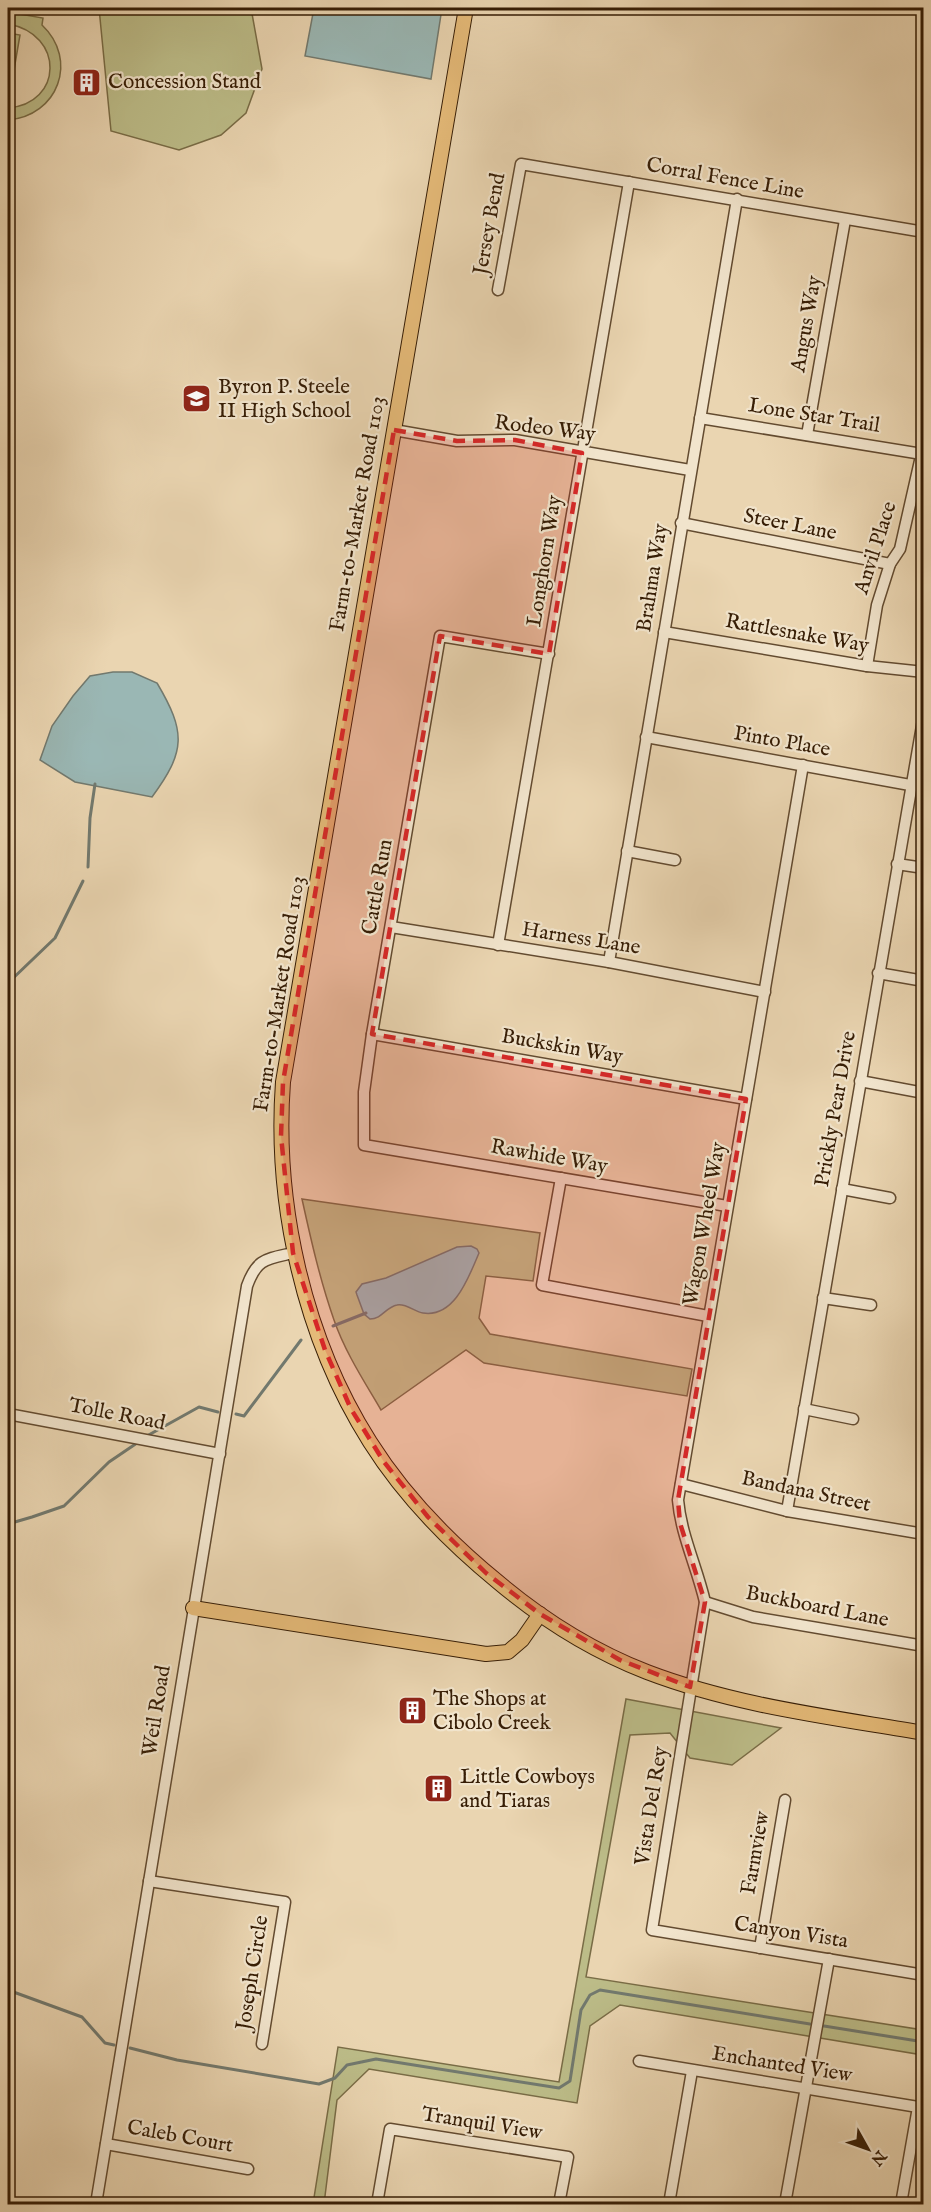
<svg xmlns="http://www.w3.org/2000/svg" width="931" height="2212" viewBox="0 0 931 2212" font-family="'IM FELL English',serif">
  <rect width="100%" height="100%" fill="#ead5b1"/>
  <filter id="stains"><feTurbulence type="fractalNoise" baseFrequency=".00333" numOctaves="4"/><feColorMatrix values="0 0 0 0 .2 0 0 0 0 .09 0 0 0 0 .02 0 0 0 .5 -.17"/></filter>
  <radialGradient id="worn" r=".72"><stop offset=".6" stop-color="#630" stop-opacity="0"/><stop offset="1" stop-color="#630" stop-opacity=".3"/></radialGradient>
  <g fill="#bcbc88" stroke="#796c46" stroke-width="1.5">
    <polygon points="99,8 251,8 262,69 246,113 221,135 179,150 111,131"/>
    <path d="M8,12L43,18L42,25C79,60 58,116 8,120V108C63,104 65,34 8,24Z"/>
    <polygon points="8,33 20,35 9,99 8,99"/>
    <path d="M302,1199L540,1233L533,1281L486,1276L479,1318L490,1334L692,1369L687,1396L484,1363L466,1350L381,1410C364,1381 345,1352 334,1320C320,1280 311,1240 302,1199Z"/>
    <polygon points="626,1699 781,1728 732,1765 690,1758 670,1733 630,1735 586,1977 923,2030 923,2055 620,2005 590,2026 577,2103 369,2069 337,2100 324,2204 313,2204 338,2047 559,2082"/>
  </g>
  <g fill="#9ab7b4" stroke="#72796e" stroke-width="1.5">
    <polygon points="314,8 442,8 431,79 305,56"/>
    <path d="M113,672H132L157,683C186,732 186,751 152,797L75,782L40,760L52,726L73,696L90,676Z"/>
    <path d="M471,1246L477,1249L479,1253C469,1276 455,1318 423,1313C415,1312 406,1303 397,1305C386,1307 382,1319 370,1319L364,1314L357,1295L356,1292L362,1284L386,1278L457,1247Z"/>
  </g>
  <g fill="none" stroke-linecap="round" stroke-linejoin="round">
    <g stroke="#72796e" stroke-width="3">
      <polyline points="88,867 90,818 95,784"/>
      <polyline points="8,983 55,938 83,881"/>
      <polyline points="333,1326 366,1313"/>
      <polyline points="236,1414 244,1416 301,1340"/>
      <polyline points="145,1437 199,1407 218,1412"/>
      <polyline points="8,1524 32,1517 64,1506 109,1462 137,1443"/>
      <polyline points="8,1990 82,2017 105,2043 114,2045"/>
      <polyline points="824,2026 924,2042"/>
      <polyline points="130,2048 177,2060 319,2084 335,2078 347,2065 376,2059 559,2088 570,2081 581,2010 590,1995 600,1990 810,2024"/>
    </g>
    <defs>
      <g id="minor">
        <polyline points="498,290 521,164 924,232"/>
        <polyline points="700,418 922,454"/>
        <polyline points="394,430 457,441 515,440 690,470"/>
        <polyline points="807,435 845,220"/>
        <polyline points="681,523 890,564"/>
        <polyline points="664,632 867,666 924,672"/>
        <polyline points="549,654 440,636 372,1034 364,1092 364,1145 727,1206"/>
        <polyline points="867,666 877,605 890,564 900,549 924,443"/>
        <polyline points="646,737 910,785"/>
        <path d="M803,765L678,1500C681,1535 697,1567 705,1602L652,1930L924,1975"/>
        <polyline points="627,851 675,860"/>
        <polyline points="897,864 924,868"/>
        <polyline points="391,927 609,962 765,992"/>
        <polyline points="498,945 629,182"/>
        <polyline points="609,962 737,199"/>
        <polyline points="878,973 924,981"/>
        <polyline points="372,1034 746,1099"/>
        <polyline points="860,1081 924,1093"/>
        <polyline points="561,1178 542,1285 708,1316"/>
        <polyline points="842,1189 890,1198"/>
        <polyline points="823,1298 871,1305"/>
        <polyline points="804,1409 853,1419"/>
        <polyline points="8,1414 220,1454"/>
        <polyline points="681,1484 787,1511 924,1534"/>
        <polyline points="787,1511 924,714"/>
        <polyline points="705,1602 753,1617 924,1646"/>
        <polyline points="149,1881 285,1902 262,2044"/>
        <polyline points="760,1948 785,1800"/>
        <polyline points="639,2061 918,2107 901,2204"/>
        <polyline points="106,2144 248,2169"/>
        <path d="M96,2204L247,1286C257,1258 267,1259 293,1253"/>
        <polyline points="377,2204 390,2129 568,2157 559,2204"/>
        <polyline points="669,2204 692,2071"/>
        <polyline points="785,2204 829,1959"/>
      </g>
      <g id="major">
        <path d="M466,8L283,1082C274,1204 304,1338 370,1442C404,1496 449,1542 498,1582C542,1619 593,1651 647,1672C736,1706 831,1717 924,1733"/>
        <polyline points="193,1608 486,1654 508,1652 522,1640 540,1614"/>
      </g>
    </defs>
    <use href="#minor" stroke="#634b30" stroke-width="13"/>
    <use href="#major" stroke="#361d05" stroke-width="16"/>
    <use href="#minor" stroke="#f1e4cc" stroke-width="10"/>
    <use href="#major" stroke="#e5ba78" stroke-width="14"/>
  </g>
  <path fill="#d62828" fill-opacity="0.2" stroke="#d62828" stroke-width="4.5" stroke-dasharray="12 8" stroke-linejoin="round" d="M394,430L457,441L515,440L582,453L549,654L440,636L372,1034L746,1099L678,1500L680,1523L705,1602L690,1687L620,1660L540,1614L486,1573L428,1517L384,1462L351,1409L325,1350L293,1253L281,1136L283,1082Z"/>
  <defs>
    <symbol id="building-square" viewBox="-11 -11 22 22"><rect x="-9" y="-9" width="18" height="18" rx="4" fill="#8f2418" stroke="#f1e4cc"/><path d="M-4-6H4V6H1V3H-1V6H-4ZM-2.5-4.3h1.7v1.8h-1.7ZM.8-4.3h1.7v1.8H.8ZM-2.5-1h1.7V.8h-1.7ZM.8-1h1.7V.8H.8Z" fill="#fff"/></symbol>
    <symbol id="school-square" viewBox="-11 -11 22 22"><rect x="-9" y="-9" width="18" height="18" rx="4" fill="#8f2418" stroke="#f1e4cc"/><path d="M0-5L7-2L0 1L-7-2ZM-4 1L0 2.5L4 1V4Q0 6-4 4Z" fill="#fff"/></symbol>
  </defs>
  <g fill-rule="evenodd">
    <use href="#building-square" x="70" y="66" width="33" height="33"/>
    <use href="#school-square" x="180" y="382" width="33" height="33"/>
    <use href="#building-square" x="396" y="1694" width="33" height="33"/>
    <use href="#building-square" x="422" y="1772" width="33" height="33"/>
  </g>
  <g text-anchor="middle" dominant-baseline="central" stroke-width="4.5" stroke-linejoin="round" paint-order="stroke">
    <g font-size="21" fill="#361d05" stroke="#f1e4cc" text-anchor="start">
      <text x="108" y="82">Concession Stand</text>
      <text x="218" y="387">Byron P. Steele<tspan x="218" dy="24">II High School</tspan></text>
      <text x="433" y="1699">The Shops at<tspan x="433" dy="24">Cibolo Creek</tspan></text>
      <text x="460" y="1777">Little Cowboys<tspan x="460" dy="24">and Tiaras</tspan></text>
    </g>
    <g font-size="21" fill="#361d05" stroke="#f1e4cc">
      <text transform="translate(725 179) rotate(10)">Corral Fence Line</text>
      <text transform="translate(490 224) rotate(-80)">Jersey Bend</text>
      <text transform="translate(807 324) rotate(-80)">Angus Way</text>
      <text transform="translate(814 416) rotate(9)">Lone Star Trail</text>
      <text transform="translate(545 429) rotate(7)">Rodeo Way</text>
      <text transform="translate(358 514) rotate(-80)">Farm-to-Market Road 1103</text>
      <text transform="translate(790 525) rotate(11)">Steer Lane</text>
      <text transform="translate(876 548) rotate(-72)">Anvil Place</text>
      <text transform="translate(545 561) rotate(-81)">Longhorn Way</text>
      <text transform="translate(653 578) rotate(-81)">Brahma Way</text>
      <text transform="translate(797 634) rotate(10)">Rattlesnake Way</text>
      <text transform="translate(782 742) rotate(10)">Pinto Place</text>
      <text transform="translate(378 887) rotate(-80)">Cattle Run</text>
      <text transform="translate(581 939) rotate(9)">Harness Lane</text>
      <text transform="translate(280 994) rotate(-81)">Farm-to-Market Road 1103</text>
      <text transform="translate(562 1047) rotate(10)">Buckskin Way</text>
      <text transform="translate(836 1109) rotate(-80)">Prickly Pear Drive</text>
      <text transform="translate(549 1157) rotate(10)">Rawhide Way</text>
      <text transform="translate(705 1224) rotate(-80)">Wagon Wheel Way</text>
      <text transform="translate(117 1415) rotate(11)">Tolle Road</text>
      <text transform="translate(806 1492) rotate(12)">Bandana Street</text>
      <text transform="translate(817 1607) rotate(11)">Buckboard Lane</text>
      <text transform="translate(157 1711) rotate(-81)">Weil Road</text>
      <text transform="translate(652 1806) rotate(-81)">Vista Del Rey</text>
      <text transform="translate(756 1853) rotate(-80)">Farmview</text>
      <text transform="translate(791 1933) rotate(9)">Canyon Vista</text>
      <text transform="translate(253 1973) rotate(-81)">Joseph Circle</text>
      <text transform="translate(782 2065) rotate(9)">Enchanted View</text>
      <text transform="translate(482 2124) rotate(9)">Tranquil View</text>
      <text transform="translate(180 2137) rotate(10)">Caleb Court</text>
    </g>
  </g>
  <rect width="931" height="2212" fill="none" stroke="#ead5b1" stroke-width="30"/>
  <rect x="9" y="9" width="913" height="2194" fill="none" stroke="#361d05" stroke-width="3"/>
  <rect x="15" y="15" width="901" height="2182" fill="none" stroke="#361d05" stroke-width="1.5"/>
  <g transform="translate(868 2149) rotate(130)" stroke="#f1e4cc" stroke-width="4.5" paint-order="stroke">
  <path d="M0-4.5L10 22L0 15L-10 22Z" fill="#361d05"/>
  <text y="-9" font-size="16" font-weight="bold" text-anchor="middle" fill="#361d05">N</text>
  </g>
  <rect width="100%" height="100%" filter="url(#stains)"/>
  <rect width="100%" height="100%" fill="url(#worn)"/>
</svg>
